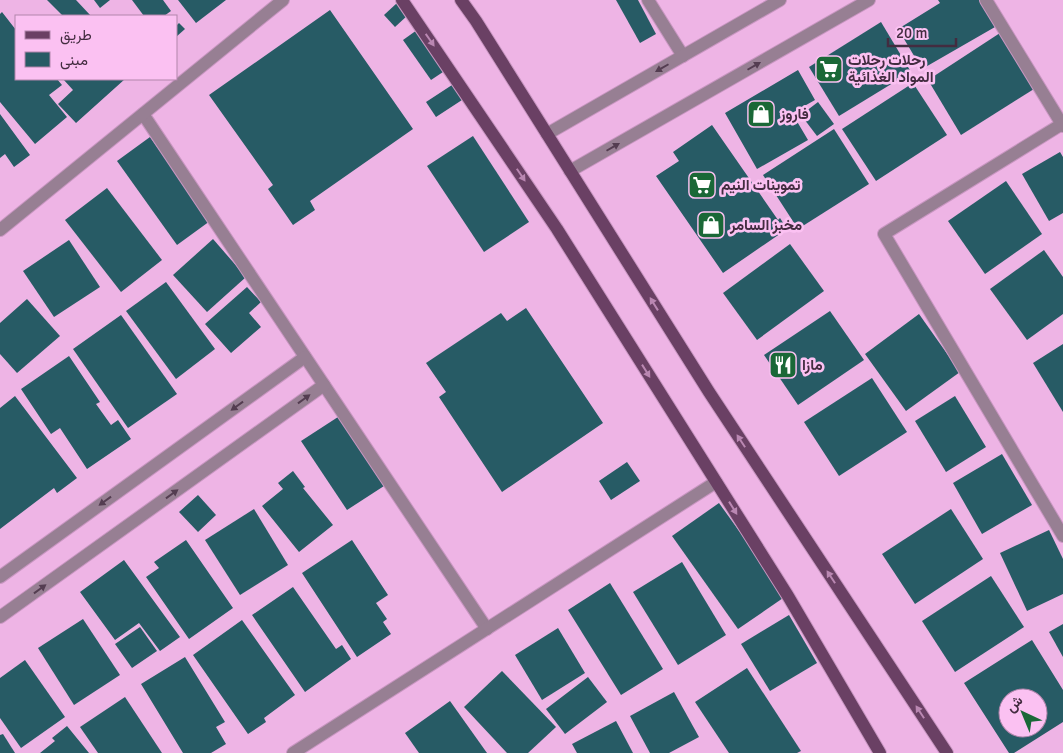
<svg xmlns="http://www.w3.org/2000/svg" width="1063" height="753" viewBox="0 0 1063 753" font-family="Signika,Vazirmatn,sans-serif">
  <rect width="100%" height="100%" fill="#eeb4e5"/>
  <g fill="#275b65" fill-rule="evenodd">
    <polygon points="47,0 76,0 91,16 63,16"/>
    <polygon points="94,0 110,0 100,8"/>
    <polygon points="132,0 163,0 171,11 164,16 144,16"/>
    <polygon points="178,0 226,0 196,23"/>
    <polygon points="616,0 638,0 656,34 640,43"/>
    <polygon points="938,0 979,0 995,27 922,69 898,29 940,3"/>
    <polygon points="397,3 408,15 395,27 384,15"/>
    <polygon points="330,10 413,129 310,201 315,210 293,225 268,189 273,185 209,95"/>
    <polygon points="2,12 16,30 16,79 57,79 62,85 49,95 67,117 35,144 0,102 0,14"/>
    <polygon points="881,22 911,72 839,116 809,67"/>
    <polygon points="179,23 185,29 176,37 176,26"/>
    <polygon points="417,30 446,70 431,80 403,40"/>
    <polygon points="1000,33 1034,89 961,135 928,80"/>
    <polygon points="798,70 815,100 792,113 808,140 757,169 725,113"/>
    <polygon points="63,79 125,79 76,123 58,104 73,90"/>
    <polygon points="913,83 947,135 876,181 842,129"/>
    <polygon points="452,85 462,100 436,117 426,102"/>
    <polygon points="818,102 834,124 817,136 801,115"/>
    <polygon points="0,114 30,155 14,167 5,154 0,158"/>
    <polygon points="712,125 778,220 780,218 787,229 723,273 656,176 679,161 673,152"/>
    <polygon points="834,129 869,184 798,229 763,175"/>
    <polygon points="473,136 529,222 484,252 427,166"/>
    <polygon points="150,137 210,221 177,245 117,161"/>
    <polygon points="1060,152 1063,157 1063,213 1049,221 1022,174"/>
    <polygon points="1006,181 1042,234 985,274 948,221"/>
    <polygon points="107,188 162,260 121,292 65,220"/>
    <polygon points="213,239 246,277 207,312 173,275"/>
    <polygon points="69,240 100,287 54,317 23,271"/>
    <polygon points="790,244 824,291 757,340 723,293"/>
    <polygon points="1044,250 1063,277 1063,314 1027,340 990,289"/>
    <polygon points="166,282 215,349 176,379 126,311"/>
    <polygon points="247,287 261,302 249,313 261,327 231,353 205,324"/>
    <polygon points="27,299 60,336 17,373 0,354 0,323"/>
    <polygon points="526,308 603,423 502,492 439,397 446,392 426,363 501,313 507,321"/>
    <polygon points="830,311 864,360 798,405 764,355"/>
    <polygon points="919,314 960,372 906,411 865,354"/>
    <polygon points="121,315 177,394 128,428 73,349"/>
    <polygon points="1063,344 1063,412 1033,363"/>
    <polygon points="69,356 100,402 96,404 111,425 118,420 131,439 87,469 60,428 51,434 21,389"/>
    <polygon points="872,378 907,432 839,476 804,422"/>
    <polygon points="15,396 77,478 57,493 54,488 0,529 0,408"/>
    <polygon points="955,396 986,447 946,472 915,421"/>
    <polygon points="338,417 384,486 347,510 301,441"/>
    <polygon points="1002,454 1032,505 982,534 953,483"/>
    <polygon points="627,462 640,481 611,500 599,481"/>
    <polygon points="293,471 305,487 303,488 333,525 299,552 262,506 283,489 278,483"/>
    <polygon points="198,495 216,515 198,532 179,512"/>
    <polygon points="719,503 786,596 738,629 672,536"/>
    <polygon points="254,509 288,565 240,595 205,540"/>
    <polygon points="951,509 983,559 915,604 882,554"/>
    <polygon points="1049,530 1063,559 1063,594 1027,611 1000,553"/>
    <polygon points="186,540 233,608 189,639 146,577 159,568 154,562"/>
    <polygon points="352,540 388,595 376,603 387,619 383,622 391,634 357,657 302,573"/>
    <polygon points="124,560 180,637 160,651 139,623 115,640 80,592"/>
    <polygon points="682,562 726,635 678,665 633,592"/>
    <polygon points="991,576 1024,627 955,672 922,621"/>
    <polygon points="610,583 663,669 621,695 568,610"/>
    <polygon points="293,587 336,649 342,645 351,659 305,692 252,615"/>
    <polygon points="789,615 817,663 770,691 741,644"/>
    <polygon points="83,619 120,675 74,705 38,648"/>
    <polygon points="242,620 295,695 264,718 266,722 248,734 193,655"/>
    <polygon points="1063,624 1063,657 1049,632"/>
    <polygon points="140,627 157,651 132,668 115,644"/>
    <polygon points="558,628 585,673 542,700 515,655"/>
    <path d="M1032,640L1063,690V722L1014,753H1009L964,683ZM1008,698H1038V728H1008Z"/>
    <polygon points="185,657 225,722 216,727 226,744 211,753 183,753 141,684"/>
    <polygon points="25,660 65,717 21,748 0,718 0,678"/>
    <polygon points="747,668 801,751 797,753 729,753 695,702"/>
    <polygon points="502,671 556,727 528,753 507,753 464,707"/>
    <polygon points="588,677 607,702 565,734 546,709"/>
    <polygon points="674,692 699,737 669,753 650,753 630,716"/>
    <polygon points="125,697 162,753 98,753 80,727"/>
    <polygon points="450,701 487,753 419,753 405,733"/>
    <polygon points="616,721 633,753 577,753 572,744"/>
    <polygon points="67,726 89,753 40,753 55,741 52,738"/>
    <polygon points="3,734 15,753 0,753 0,735"/>
  </g>
  <g fill="none" stroke-linecap="round" stroke-linejoin="round">
    <defs>
      <g id="minor">
        <polyline points="648,0 683,56"/>
        <polyline points="986,0 1063,126"/>
        <polyline points="143,114 487,629"/>
        <polyline points="1062,124 884,234 1063,536"/>
        <polyline points="547,134 780,0"/>
        <polyline points="570,171 869,0"/>
        <polyline points="0,230 283,0"/>
        <polyline points="0,577 305,357"/>
        <polyline points="0,617 324,385"/>
        <polyline points="293,753 716,482"/>
      </g>
      <g id="major">
        <polyline points="402,0 557,229 788,596 880,753"/>
        <polyline points="461,0 476,21 709,392 947,753"/>
      </g>
    </defs>
    <use href="#minor" stroke="#c896c1" stroke-width="14"/>
    <use href="#major" stroke="#c896c1" stroke-width="14"/>
    <use href="#minor" stroke="#977f93" stroke-width="12"/>
    <use href="#major" stroke="#6a4064" stroke-width="12"/>
  </g>
  <defs><path id="oneway-solid" d="M-6-.8H1V-3.2L6.5 0L1 3.2V.8H-6Z" transform="scale(1.25)"/></defs>
  <g fill="#ba87b2">
    <use href="#oneway-solid" transform="translate(430 40) rotate(55)"/>
    <use href="#oneway-solid" transform="translate(521 175) rotate(56)"/>
    <use href="#oneway-solid" transform="translate(654 304) rotate(-122)"/>
    <use href="#oneway-solid" transform="translate(646 371) rotate(58)"/>
    <use href="#oneway-solid" transform="translate(741 441) rotate(-123)"/>
    <use href="#oneway-solid" transform="translate(733 508) rotate(58)"/>
    <use href="#oneway-solid" transform="translate(831 577) rotate(-123)"/>
    <use href="#oneway-solid" transform="translate(920 712) rotate(-123)"/>
  </g>
  <g fill="#543d51">
    <use href="#oneway-solid" transform="translate(754 66) rotate(-30)"/>
    <use href="#oneway-solid" transform="translate(662 68) rotate(150)"/>
    <use href="#oneway-solid" transform="translate(613 147) rotate(-30)"/>
    <use href="#oneway-solid" transform="translate(304 399) rotate(-36)"/>
    <use href="#oneway-solid" transform="translate(237 406) rotate(144)"/>
    <use href="#oneway-solid" transform="translate(172 494) rotate(-36)"/>
    <use href="#oneway-solid" transform="translate(105 501) rotate(144)"/>
    <use href="#oneway-solid" transform="translate(40 589) rotate(-36)"/>
  </g>
  <defs>
    <symbol id="supermarket-square" viewBox="-11 -11 22 22"><rect x="-9" y="-9" width="18" height="18" rx="4" fill="#1a6837" stroke="#fbc1f2"/><path d="M-6-5.5h2.5l.6 2H6L4.5 2H-2.5L-4.4-4H-6ZM-1.5 3.2a1.3 1.3 0 1 0 .1 0ZM3 3.2a1.3 1.3 0 1 0 .1 0Z" fill="#fff"/></symbol>
    <symbol id="shop-square" viewBox="-11 -11 22 22"><rect x="-9" y="-9" width="18" height="18" rx="4" fill="#1a6837" stroke="#fbc1f2"/><path d="M-5-2.5h2.3a2.7 3.5 0 0 1 5.4 0H5L5.5 6h-11ZM-1.5-2.5h3a1.5 2.3 0 0 0-3 0Z" fill="#fff"/></symbol>
    <symbol id="restaurant-square" viewBox="-11 -11 22 22"><rect x="-9" y="-9" width="18" height="18" rx="4" fill="#1a6837" stroke="#fbc1f2"/><path d="M-5-6h1v4h1v-4h1v4h1v-4h1v5L-1.5 .5V6h-2V.5L-5-1ZM5-6V6H3V1.5H1.5Q1.5-4 5-6Z" fill="#fff"/></symbol>
  </defs>
  <g fill-rule="evenodd">
    <use href="#supermarket-square" x="813" y="53" width="32" height="32"/>
    <use href="#shop-square" x="745" y="98" width="32" height="32"/>
    <use href="#supermarket-square" x="686" y="169" width="32" height="32"/>
    <use href="#shop-square" x="695" y="209" width="32" height="32"/>
    <use href="#restaurant-square" x="767" y="349" width="32" height="32"/>
  </g>
  <g text-anchor="middle" dominant-baseline="central" stroke-width="5" stroke-linejoin="round" paint-order="stroke">
    <g font-size="15" font-weight="bold" fill="#432c40" stroke="#fbc1f2" text-anchor="start">
      <text x="848" y="60">رحلات رحلات<tspan x="848" dy="17">المواد الغذائية</tspan></text>
      <text x="780" y="114">فاروز</text>
      <text x="721" y="185">تموينات النيم</text>
      <text x="730" y="225">مخبز السامر</text>
      <text x="802" y="365">مازا</text>
    </g>
  </g>
  <rect x="15" y="15" width="162" height="65" fill="#fbc1f2" stroke="#b185ab"/>
  <rect x="25" y="31" width="25" height="8" fill="#6a4064" stroke="#b185ab"/>
  <text x="60" y="40" font-size="15" fill="#432c40">طريق</text>
  <rect x="25" y="52" width="25" height="15" fill="#275b65" stroke="#b185ab"/>
  <text x="60" y="65" font-size="15" fill="#432c40">مبنى</text>
  <g transform="translate(1023 713) rotate(316)"><circle r="24" fill="#fbc1f2" stroke="#b185ab"/>
  <path d="M0-4L9 19L0 12L-9 19Z" fill="#1a6837"/>
  <text y="-8" font-size="14" font-weight="bold" text-anchor="middle" fill="#432c40">ش</text>
  </g>
  <path d="M888 38v8h68v-8" fill="none" stroke="#432c40" stroke-width="2.5"/>
  <text x="896" y="38" font-size="15" fill="#432c40" stroke="#fbc1f2" stroke-width="4" paint-order="stroke">20 m</text>
</svg>
